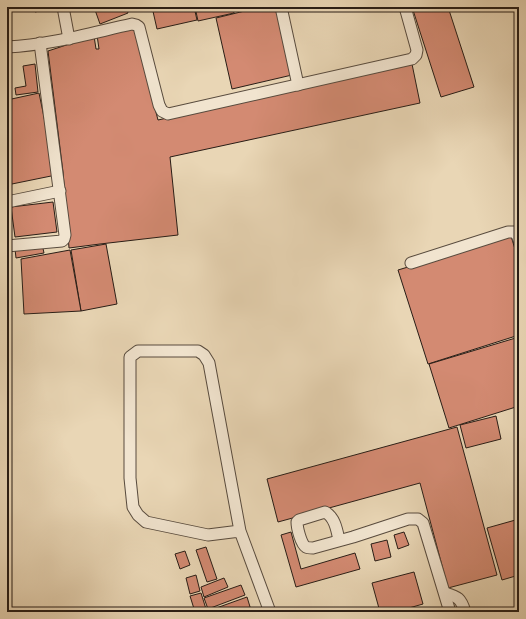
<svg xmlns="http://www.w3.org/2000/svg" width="526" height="619" viewBox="0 0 526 619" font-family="Vollkorn,serif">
  <rect width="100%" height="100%" fill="#e9d6b5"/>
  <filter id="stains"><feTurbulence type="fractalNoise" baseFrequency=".005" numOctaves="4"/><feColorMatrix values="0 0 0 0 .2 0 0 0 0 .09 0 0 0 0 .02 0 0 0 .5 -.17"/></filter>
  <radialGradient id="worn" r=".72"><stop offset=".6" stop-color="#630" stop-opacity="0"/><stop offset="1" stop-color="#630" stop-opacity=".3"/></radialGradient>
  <g fill="#d38a72" stroke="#281d16">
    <polygon points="33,7 58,7 35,12"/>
    <polygon points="94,7 126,7 128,13 100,24"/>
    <polygon points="152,7 194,7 197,20 157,29"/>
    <polygon points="195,7 233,7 234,13 198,21"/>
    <polygon points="261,7 277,7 292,75 232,89 216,18"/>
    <polygon points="412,7 448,7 474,87 441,97"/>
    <polygon points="134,27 158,120 412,64 420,103 170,157 178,235 100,244 69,248 63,172 48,51 94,36 96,49 99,49 97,35"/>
    <polygon points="35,64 38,92 16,95 15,88 26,86 23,66"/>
    <polygon points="39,93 56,175 7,185 7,100"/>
    <polygon points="53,202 57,232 15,237 11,207"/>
    <polygon points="511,236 519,262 519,335 428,364 398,270"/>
    <polygon points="42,244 44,253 16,258 15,249"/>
    <polygon points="106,244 117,304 81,311 71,250"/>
    <polygon points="70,250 81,311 24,314 21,259"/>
    <polygon points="519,337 519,406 449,428 429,364"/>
    <polygon points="496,416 501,439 466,448 460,425"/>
    <polygon points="457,427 497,575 448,588 420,483 278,522 267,479"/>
    <polygon points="519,519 519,575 502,580 487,528"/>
    <polygon points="291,532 301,569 355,553 360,569 296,587 281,535"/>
    <polygon points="404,532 409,545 398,549 394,535"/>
    <polygon points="387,540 391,557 375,561 371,544"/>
    <polygon points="206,547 217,579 207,582 196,550"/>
    <polygon points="185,551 190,565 180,569 175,554"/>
    <polygon points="414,572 423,604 395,612 380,612 372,583"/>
    <polygon points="196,575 200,591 190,594 186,578"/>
    <polygon points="224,578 228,587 204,597 201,587"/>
    <polygon points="241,585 245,595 208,609 204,598"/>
    <polygon points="201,593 206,609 195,612 190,596"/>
    <polygon points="247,597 251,610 246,612 208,612 208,611"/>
  </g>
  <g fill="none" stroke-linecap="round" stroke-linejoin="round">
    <defs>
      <g id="minor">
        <polyline points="63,7 69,39"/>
        <polyline points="281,7 298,85"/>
        <path d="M7,47C50,45 91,33 132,24L136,25L139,27L159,105L162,111L168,114L412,59L416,55L417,50L405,7"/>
        <polyline points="7,202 60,191"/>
        <polyline points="7,246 62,241 64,239 65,235 40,43"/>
        <polyline points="411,263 508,232 514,232 517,235 519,240"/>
        <polyline points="240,531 208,535 146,522 138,515 133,507 130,478 130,357 138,351 198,351 204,355 209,363 240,531 270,612"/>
        <path d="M339,540C337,531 335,517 325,512L299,520L297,522C297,528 301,544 306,547C308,548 310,548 313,548L353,537L408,519H418L423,523L450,612"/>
        <path d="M445,593C458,597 461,598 465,612"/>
      </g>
    </defs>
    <use href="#minor" stroke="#584b3e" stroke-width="13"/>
    <use href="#minor" stroke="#f1e4cf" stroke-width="11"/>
  </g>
  <rect width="526" height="619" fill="none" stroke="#e9d6b5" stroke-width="24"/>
  <rect x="8" y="8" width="510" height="603" fill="none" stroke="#281d16" stroke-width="2"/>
  <rect x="12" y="12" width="502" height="595" fill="none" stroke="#281d16"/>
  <rect width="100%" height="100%" filter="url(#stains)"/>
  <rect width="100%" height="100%" fill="url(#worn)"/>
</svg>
